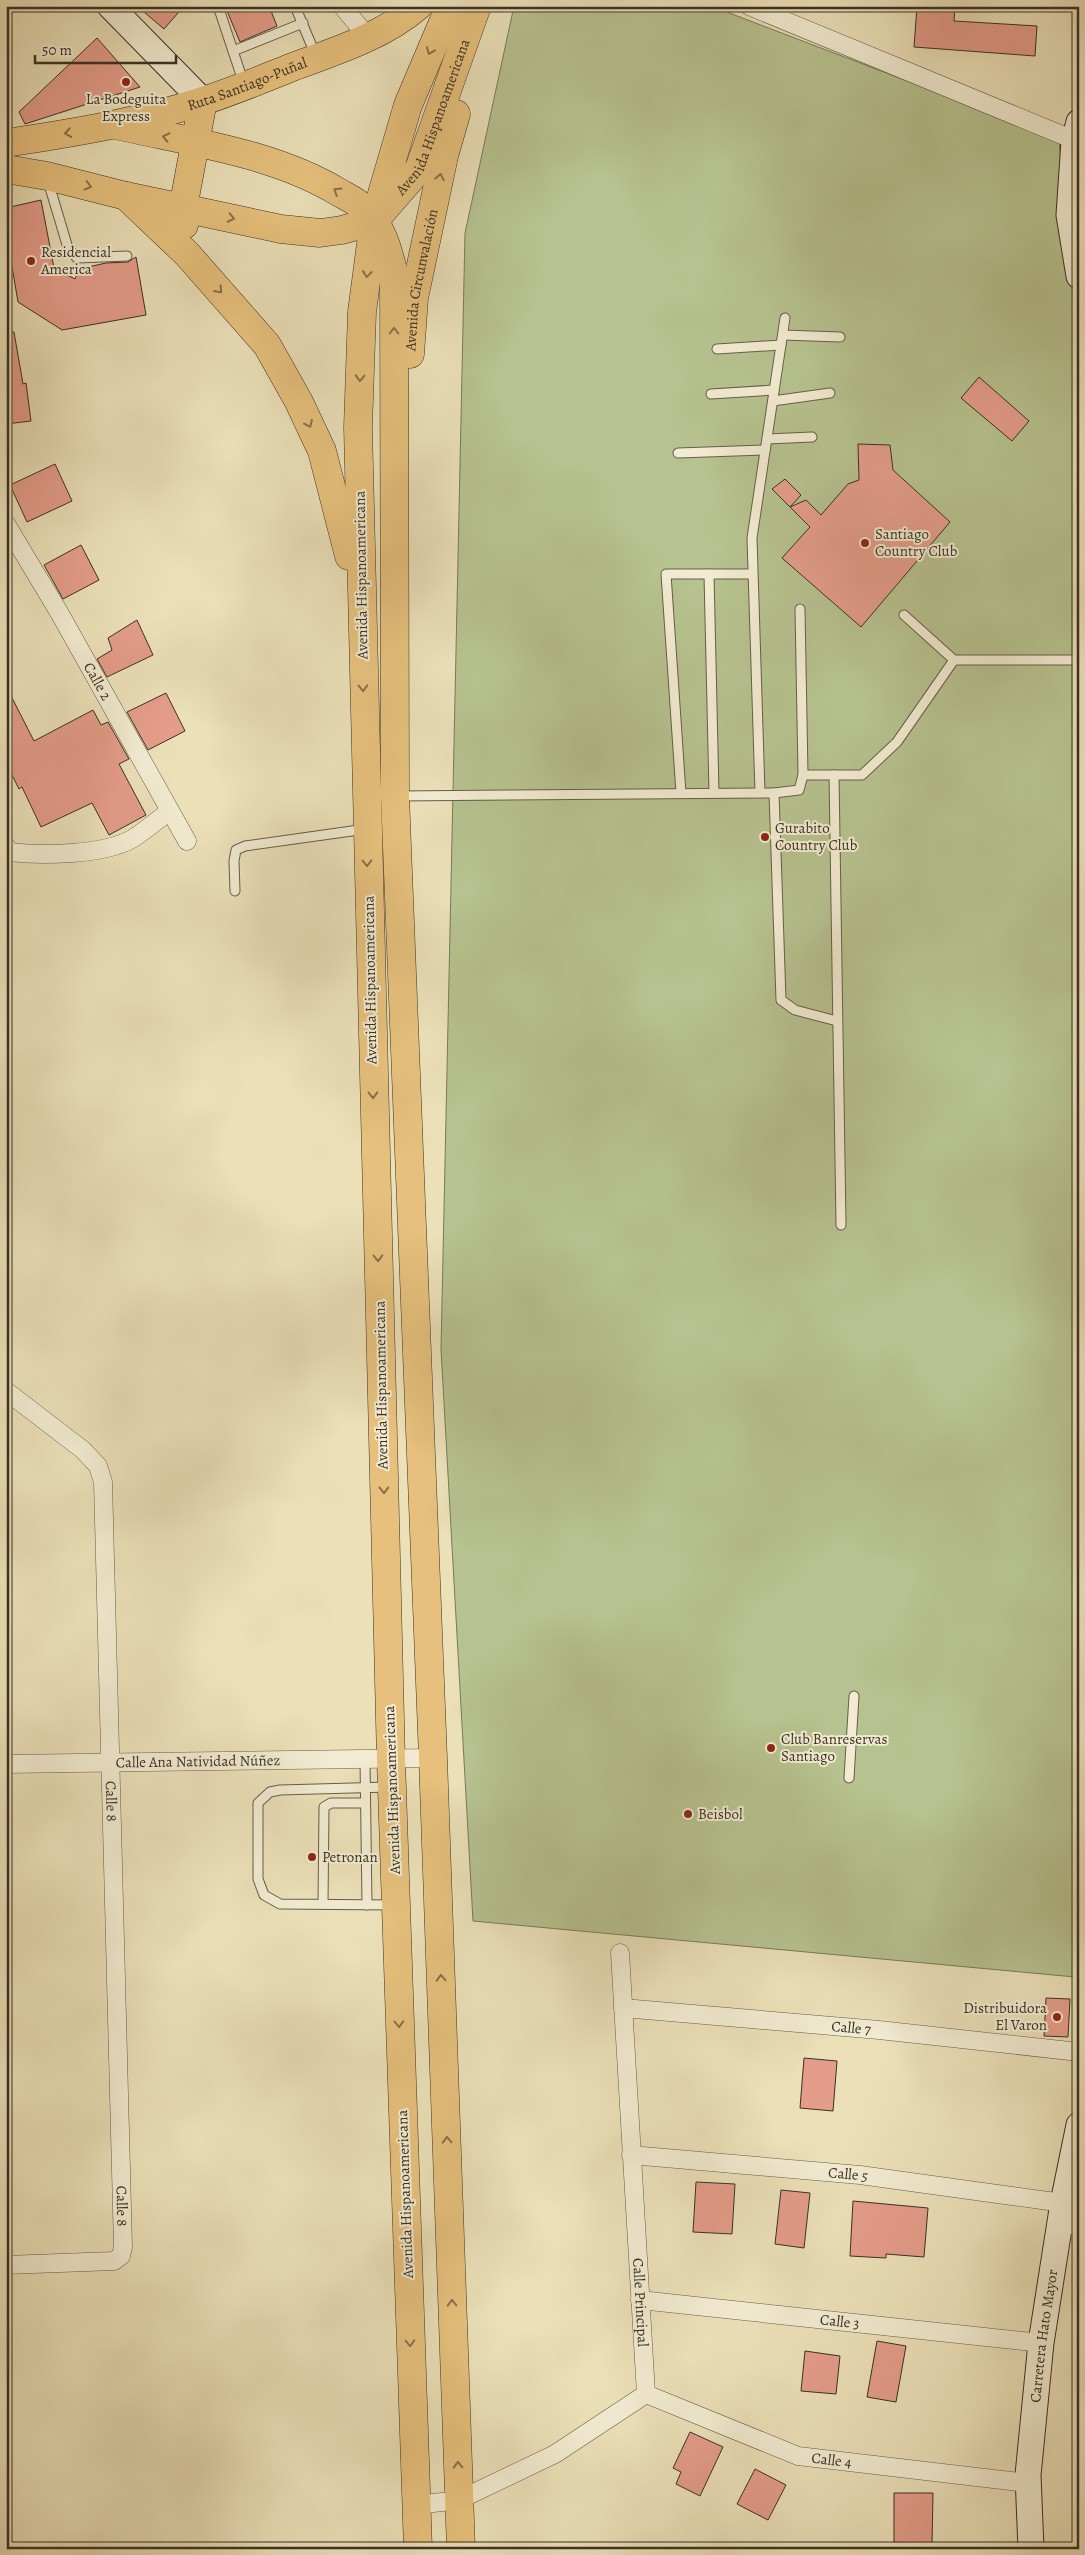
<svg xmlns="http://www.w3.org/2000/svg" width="1085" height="2555" viewBox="0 0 1085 2555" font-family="Alegreya,serif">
  <rect width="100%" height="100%" fill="#ebe0b8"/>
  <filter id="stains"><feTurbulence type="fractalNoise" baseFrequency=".004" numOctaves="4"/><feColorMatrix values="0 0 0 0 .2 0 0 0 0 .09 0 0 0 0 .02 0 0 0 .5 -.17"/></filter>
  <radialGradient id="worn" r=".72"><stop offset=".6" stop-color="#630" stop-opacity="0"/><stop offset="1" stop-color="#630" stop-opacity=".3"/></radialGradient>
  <polygon fill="#b6c28f" stroke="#787a5a" points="514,6 711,6 1059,139 1065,215 1079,343 1079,1958 1075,1977 473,1921 441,1349 465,233"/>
  <g fill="#e49d8a" stroke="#3a3125">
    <polygon points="137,6 184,6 164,29"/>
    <polygon points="225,6 269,6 277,26 240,42"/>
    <polygon points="917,6 955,6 954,21 1037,26 1035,56 914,47"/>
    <polygon points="97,38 140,87 25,124 19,112"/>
    <polygon points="41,200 54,268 75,279 79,269 106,263 128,262 136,257 146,315 62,330 18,302 6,231 6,208"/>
    <polygon points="6,332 14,332 23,384 26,383 31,421 6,424"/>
    <polygon points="979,377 1029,421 1012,441 961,398"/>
    <polygon points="858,444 890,445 893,470 950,522 861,627 782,558 810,527 790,507 806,500 821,515 848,484 859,480"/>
    <polygon points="55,464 72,501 27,522 10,485"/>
    <polygon points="785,479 801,495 790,507 772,489"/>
    <polygon points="81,545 99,580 63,599 44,565"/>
    <polygon points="137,620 153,655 107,677 97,659 112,650 108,638"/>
    <polygon points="6,686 34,741 93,710 101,725 108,722 129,759 119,764 146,815 109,835 92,803 41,827 22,787 19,789 6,763"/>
    <polygon points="166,693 185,731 148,750 127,712"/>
    <polygon points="1046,1998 1070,1999 1068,2037 1044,2036"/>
    <polygon points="804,2058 837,2061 833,2111 800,2108"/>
    <polygon points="696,2182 735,2184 732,2234 693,2232"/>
    <polygon points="781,2190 810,2193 804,2248 775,2244"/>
    <polygon points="853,2201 928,2208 924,2257 886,2254 886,2258 850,2256"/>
    <polygon points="877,2341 906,2346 896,2402 867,2397"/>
    <polygon points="805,2351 840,2356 836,2394 801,2391"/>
    <polygon points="690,2432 723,2447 700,2496 676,2484 681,2472 673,2468"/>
    <polygon points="755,2469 786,2485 768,2520 737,2504"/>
    <polygon points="894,2493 933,2493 932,2544 894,2543"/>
  </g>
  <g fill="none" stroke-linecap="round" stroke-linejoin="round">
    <defs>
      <g id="lane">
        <polyline points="218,6 244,84"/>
        <polyline points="295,6 316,56"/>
        <polyline points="233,51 303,23"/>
        <polyline points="48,181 68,248 77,258 127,256"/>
        <polyline points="783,335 840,337"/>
        <polyline points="717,349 781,345"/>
        <polyline points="711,394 774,390"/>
        <polyline points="773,401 830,393"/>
        <polyline points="767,439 812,437"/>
        <polyline points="678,453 765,450"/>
        <polyline points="709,574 714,793"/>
        <polyline points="904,615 954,660 1079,660"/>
        <polyline points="803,775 862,775 897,742 954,660"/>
        <polyline points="834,775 841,1225"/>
        <polyline points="681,793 666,574 752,574"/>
        <polyline points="760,793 752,538 785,318"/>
        <polyline points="774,793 781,1000 795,1010 837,1021"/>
        <polyline points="398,796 774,793 799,790 803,775 800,609"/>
        <polyline points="235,891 234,861 236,850 245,846 366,829"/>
        <polyline points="365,1760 367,1905"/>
        <polyline points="849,1778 854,1696"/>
        <polyline points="389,1787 280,1790 270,1792 258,1803 258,1879 264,1895 280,1904 394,1905"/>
        <polyline points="323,1904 324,1807 331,1803 365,1803"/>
      </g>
      <g id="street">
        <polyline points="342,6 367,36"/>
        <polyline points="749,6 1079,142"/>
        <path id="s1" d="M6,524L60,614L187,841"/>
        <path d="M6,846L9,852C42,856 103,855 132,839C145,831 157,820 170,811"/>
        <path id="s2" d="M6,1391L83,1450L98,1466L103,1482L123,2247L121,2256L114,2261L6,2265"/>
        <path id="s3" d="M6,1764L433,1758"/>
        <path id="s4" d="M620,1953L646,2394"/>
        <path id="s5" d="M623,2008L879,2030L1079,2052"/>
        <path id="s6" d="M631,2155L860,2175L1063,2203"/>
        <polyline points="1060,2224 1079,2226"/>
        <path id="s7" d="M640,2300L1041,2343"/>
        <path id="s8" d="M646,2394L798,2456L1028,2483"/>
        <polyline points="416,2505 459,2500 555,2454 646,2394"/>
      </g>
      <g id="secondary">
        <polyline points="110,6 203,101"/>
        <polyline points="1079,122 1074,141 1069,215 1079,276"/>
        <path id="s9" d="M1031,2549L1028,2475L1041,2343L1063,2203L1079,2125"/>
      </g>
      <g id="primary">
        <path d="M116,125C189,142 275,153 340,193C347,197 356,201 362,207C382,225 388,250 394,274L395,796L433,1758L461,2549"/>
        <path id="s10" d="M6,143C73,133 139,122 203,101C234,91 265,78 295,66C336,51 385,35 418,6"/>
        <path id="s11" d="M6,169L47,176L126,196L281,229L320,233L342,230L374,221L419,169L477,6"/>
        <polyline points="126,196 187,254 267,345 299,402 322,451 349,556"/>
        <polyline points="184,225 183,208 203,101"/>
        <path id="s12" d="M410,354L414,298L444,156L456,114"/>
        <polyline points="418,2549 391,1760 358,427 362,312 374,221 408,105 450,6"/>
      </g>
    </defs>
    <use href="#lane" stroke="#665d4a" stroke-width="11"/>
    <use href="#street" stroke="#665d4a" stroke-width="19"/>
    <use href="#secondary" stroke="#3a3125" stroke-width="27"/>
    <use href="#primary" stroke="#3a3125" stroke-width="29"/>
    <use href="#lane" stroke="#f2ebd1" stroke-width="9"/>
    <use href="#street" stroke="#f2ebd1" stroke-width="18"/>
    <use href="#secondary" stroke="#f2ebd1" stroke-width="25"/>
    <use href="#primary" stroke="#e6c07c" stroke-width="28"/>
  </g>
  <defs><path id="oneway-chevron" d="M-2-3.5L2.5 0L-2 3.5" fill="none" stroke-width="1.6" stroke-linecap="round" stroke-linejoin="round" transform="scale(1.25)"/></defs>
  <g stroke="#87714c">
    <use href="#oneway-chevron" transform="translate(430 51) rotate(112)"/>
    <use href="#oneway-chevron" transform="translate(68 133) rotate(171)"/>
    <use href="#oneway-chevron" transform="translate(166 137) rotate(-167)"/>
    <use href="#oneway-chevron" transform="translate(440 177) rotate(-78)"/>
    <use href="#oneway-chevron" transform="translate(88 186) rotate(14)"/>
    <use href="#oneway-chevron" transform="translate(337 191) rotate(-148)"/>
    <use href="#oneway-chevron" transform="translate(231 218) rotate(12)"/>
    <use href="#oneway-chevron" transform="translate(367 274) rotate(97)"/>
    <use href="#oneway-chevron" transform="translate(219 290) rotate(49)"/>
    <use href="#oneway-chevron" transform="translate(394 331) rotate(-90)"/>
    <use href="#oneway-chevron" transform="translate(360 378) rotate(92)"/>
    <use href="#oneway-chevron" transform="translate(309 424) rotate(65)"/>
    <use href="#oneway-chevron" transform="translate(363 688) rotate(89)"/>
    <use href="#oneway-chevron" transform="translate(367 863) rotate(89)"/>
    <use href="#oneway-chevron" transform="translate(373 1095) rotate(89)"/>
    <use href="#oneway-chevron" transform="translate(378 1258) rotate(89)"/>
    <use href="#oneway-chevron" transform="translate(384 1490) rotate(89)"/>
    <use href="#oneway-chevron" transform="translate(441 1978) rotate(-92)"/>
    <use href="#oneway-chevron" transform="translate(399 2024) rotate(88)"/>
    <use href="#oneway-chevron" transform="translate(447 2140) rotate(-92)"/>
    <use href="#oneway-chevron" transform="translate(452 2303) rotate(-92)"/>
    <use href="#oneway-chevron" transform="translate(410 2343) rotate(88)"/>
    <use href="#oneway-chevron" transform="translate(458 2465) rotate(-92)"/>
  </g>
  <g fill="#8f2418" stroke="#f2ebd1" stroke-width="2">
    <circle cx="126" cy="82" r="5"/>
    <circle cx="31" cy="261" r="5"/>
    <circle cx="865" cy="543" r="5"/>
    <circle cx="765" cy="837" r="5"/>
    <circle cx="771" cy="1748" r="5"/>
    <circle cx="688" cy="1814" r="5"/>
    <circle cx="312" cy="1857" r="5"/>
    <circle cx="1057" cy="2017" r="5"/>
  </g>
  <g text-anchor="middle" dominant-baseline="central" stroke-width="4" stroke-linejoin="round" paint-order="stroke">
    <g font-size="15" fill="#3a3125" stroke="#f2ebd1">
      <text stroke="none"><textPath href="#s10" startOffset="249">Ruta Santiago-Puñal</textPath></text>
      <text stroke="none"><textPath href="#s11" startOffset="498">Avenida Hispanoamericana</textPath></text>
      <text stroke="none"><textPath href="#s12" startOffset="75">Avenida Circunvalación</textPath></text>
      <text transform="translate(361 575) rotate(-91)">Avenida Hispanoamericana</text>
      <text stroke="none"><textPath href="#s1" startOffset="182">Calle 2</textPath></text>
      <text transform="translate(370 980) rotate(-91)">Avenida Hispanoamericana</text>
      <text transform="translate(381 1385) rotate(-91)">Avenida Hispanoamericana</text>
      <text stroke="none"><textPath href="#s3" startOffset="192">Calle Ana Natividad Núñez</textPath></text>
      <text transform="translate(392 1790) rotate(-92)">Avenida Hispanoamericana</text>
      <text stroke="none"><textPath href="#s2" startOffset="455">Calle 8</textPath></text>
      <text stroke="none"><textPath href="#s5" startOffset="229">Calle 7</textPath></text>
      <text stroke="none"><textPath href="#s6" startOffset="218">Calle 5</textPath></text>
      <text transform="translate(405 2194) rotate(-92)">Avenida Hispanoamericana</text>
      <text stroke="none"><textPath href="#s2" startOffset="860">Calle 8</textPath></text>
      <text stroke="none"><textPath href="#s4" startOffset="350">Calle Principal</textPath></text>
      <text stroke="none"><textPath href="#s7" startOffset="201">Calle 3</textPath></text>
      <text stroke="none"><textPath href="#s9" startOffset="214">Carretera Hato Mayor</textPath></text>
      <text stroke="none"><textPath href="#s8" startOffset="198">Calle 4</textPath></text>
    </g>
    <g font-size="15" fill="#3a3125" stroke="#f2ebd1" text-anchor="start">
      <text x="126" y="99" text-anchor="middle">La Bodeguita<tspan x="126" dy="17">Express</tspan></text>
      <text x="41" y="252">Residencial<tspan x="41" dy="17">America</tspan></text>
      <text x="875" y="534">Santiago<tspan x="875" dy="17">Country Club</tspan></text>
      <text x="775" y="828">Gurabito<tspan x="775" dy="17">Country Club</tspan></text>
      <text x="781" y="1739">Club Banreservas<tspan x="781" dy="17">Santiago</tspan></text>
      <text x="698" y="1814">Beisbol</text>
      <text x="322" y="1857">Petronan</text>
      <text x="1047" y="2008" text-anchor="end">Distribuidora<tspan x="1047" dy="17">El Varon</tspan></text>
    </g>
  </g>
  <rect width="1085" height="2555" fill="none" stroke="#ebe0b8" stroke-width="25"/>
  <rect x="8" y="8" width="1070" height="2540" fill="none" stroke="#3a3125" stroke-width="2.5"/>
  <rect x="12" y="12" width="1060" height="2530" fill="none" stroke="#3a3125"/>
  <path d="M35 55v8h141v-8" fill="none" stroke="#3a3125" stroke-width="2.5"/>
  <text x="42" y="55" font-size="15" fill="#3a3125" stroke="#f2ebd1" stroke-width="4" paint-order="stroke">50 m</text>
  <rect width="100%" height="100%" filter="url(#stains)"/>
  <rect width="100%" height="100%" fill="url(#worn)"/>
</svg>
